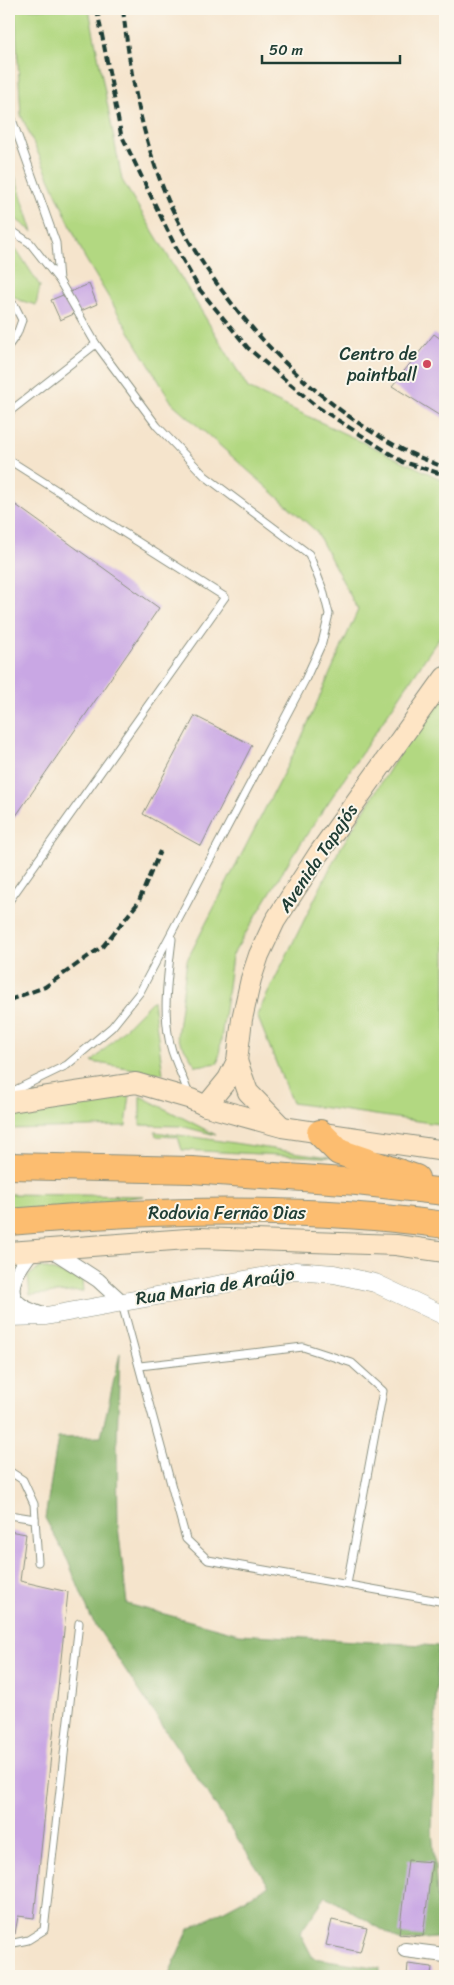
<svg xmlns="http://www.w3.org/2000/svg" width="454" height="1985" viewBox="0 0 454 1985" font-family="Sriracha,sans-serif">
  <rect width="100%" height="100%" fill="#fbf7ec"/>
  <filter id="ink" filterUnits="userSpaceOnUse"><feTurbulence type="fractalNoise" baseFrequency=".02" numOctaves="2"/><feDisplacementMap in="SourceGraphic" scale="10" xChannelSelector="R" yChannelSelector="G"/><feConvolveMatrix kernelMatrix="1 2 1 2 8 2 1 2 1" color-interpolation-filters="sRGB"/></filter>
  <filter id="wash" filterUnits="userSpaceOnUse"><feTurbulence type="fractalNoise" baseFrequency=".0096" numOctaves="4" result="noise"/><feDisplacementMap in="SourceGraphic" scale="20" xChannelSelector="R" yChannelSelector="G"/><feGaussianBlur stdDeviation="1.12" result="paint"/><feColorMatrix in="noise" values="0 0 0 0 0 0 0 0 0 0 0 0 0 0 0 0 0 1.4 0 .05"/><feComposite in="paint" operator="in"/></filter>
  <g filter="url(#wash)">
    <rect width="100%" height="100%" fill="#f5e4cc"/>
    <g fill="#b2d881" stroke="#688a5a">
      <polygon points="15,9 89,9 122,180 248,388 445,481 445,629 291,858 232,956 218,1063 196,1066 177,1037 187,960 300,741 358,610 316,531 172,403 85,258 21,115"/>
      <polygon points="12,167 33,232 9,214 9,169"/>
      <polygon points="9,244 17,250 40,286 36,305 19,300 9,293"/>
      <polygon points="445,681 445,1125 292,1103 257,1015 338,852"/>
      <polygon points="153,1000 163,1074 92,1062"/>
      <polygon points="130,1094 126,1126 9,1129 9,1114"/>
      <polygon points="140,1096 216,1135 180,1126 140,1125"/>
      <path d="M155,1132C217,1139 277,1151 338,1158L182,1150L178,1137L156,1136Z"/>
      <polygon points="9,1194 144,1196 9,1215"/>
      <polygon points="41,1267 82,1280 83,1291 30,1295 28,1276"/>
    </g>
    <polygon fill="#8db86f" stroke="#567a52" points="120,1353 117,1442 118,1526 127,1604 239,1634 438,1646 432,1829 438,1906 445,1911 445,1937 401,1941 326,1896 300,1933 313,1958 380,1968 380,1976 168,1976 189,1929 269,1886 91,1618 68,1561 45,1518 58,1438 101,1437"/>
    <g id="blocks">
      <g fill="#c9a7e4">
        <polygon points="89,284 97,304 60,320 51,300"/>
        <polygon points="434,334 445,342 445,419 392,386"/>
        <polygon points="9,500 159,608 9,826"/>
        <polygon points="195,716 252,745 201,846 143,814"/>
        <polygon points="9,1531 26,1534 20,1581 68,1592 34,1918 18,1916 15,1934 9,1933"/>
        <polygon points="408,1860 432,1862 423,1936 399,1934"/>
        <polygon points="332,1920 367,1928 360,1952 326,1945"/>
        <polygon points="408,1964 432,1967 431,1976 407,1976"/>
      </g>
    </g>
  </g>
  <g filter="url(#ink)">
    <use href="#blocks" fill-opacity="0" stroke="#8a9080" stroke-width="1"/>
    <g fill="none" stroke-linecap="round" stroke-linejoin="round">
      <defs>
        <g id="service">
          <polyline points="9,111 56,243 59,280 30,243 9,229"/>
          <polyline points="9,142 11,122"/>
          <polyline points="9,301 15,306 22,320 17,334 9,345"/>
          <polyline points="9,412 96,344"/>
          <polyline points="9,460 225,597 9,901"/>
          <path d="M172,939C168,975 161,1016 172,1051C177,1066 184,1080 189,1095"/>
          <polyline points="9,1093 67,1065 112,1027 140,992 305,680 322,643 329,614 323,590 309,554 205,476 157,426 96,344 59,280"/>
          <polyline points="122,1304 186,1539 208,1560 445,1602"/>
          <polyline points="140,1366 303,1347 352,1363 383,1391 347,1584"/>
          <polyline points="9,1471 23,1480 34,1504 38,1562"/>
          <polyline points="9,1515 35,1519"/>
          <polyline points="9,1944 28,1940 44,1930 79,1623"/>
        </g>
        <g id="minor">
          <polyline points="50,1249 98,1280 121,1301"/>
          <path d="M33,1250C23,1263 0,1291 21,1305C27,1310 36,1312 43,1315"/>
          <polyline points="405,1950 445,1955"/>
        </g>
        <polyline id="tertiary" points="9,1317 46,1316 295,1271 334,1274 375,1283 445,1316"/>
        <g id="secondary">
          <polyline points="237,1061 248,1092 281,1126"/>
          <polyline points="9,1102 136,1083 191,1099 206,1106 282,1127 445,1151"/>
          <polyline points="206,1106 228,1079 237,1061 242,1019 251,979 259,955 275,921 319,853 445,677"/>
          <polyline points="9,1252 201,1238 396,1245 445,1252"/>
        </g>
        <g id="motorway">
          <polyline points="320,1133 339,1152 416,1178"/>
          <polyline points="9,1166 192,1170 357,1182 445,1192"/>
          <path d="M9,1222C154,1210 300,1205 445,1225"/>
        </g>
      </defs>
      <use href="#service" stroke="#8a9080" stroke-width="9"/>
      <use href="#minor" stroke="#8a9080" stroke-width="16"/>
      <use href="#tertiary" stroke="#8a9080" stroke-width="19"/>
      <use href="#secondary" stroke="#8a9080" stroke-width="22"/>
      <use href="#motorway" stroke="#8a9080" stroke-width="28"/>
      <use href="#service" stroke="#fff" stroke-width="7"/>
      <use href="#minor" stroke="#fff" stroke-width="14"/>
      <use href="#tertiary" stroke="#fff" stroke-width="18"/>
      <use href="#secondary" stroke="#fee5c5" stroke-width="20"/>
      <use href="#motorway" stroke="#fcbd6f" stroke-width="26"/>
      <g stroke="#1f3d34" stroke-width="4" stroke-dasharray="8 4" stroke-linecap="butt">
        <polyline points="97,9 121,134 176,248 200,290 248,348 316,406 403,462 445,475"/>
        <path d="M123,9C130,74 142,139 168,200C212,298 305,398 400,448C414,456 430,461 445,468"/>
        <polyline points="9,1000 45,987 103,946 138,903 160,851"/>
      </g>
    </g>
  </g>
  <circle fill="#d1495b" stroke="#fbf7ec" stroke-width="2" cx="427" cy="364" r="5"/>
  <g text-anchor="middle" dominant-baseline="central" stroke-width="4" stroke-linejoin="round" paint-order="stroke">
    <g font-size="18" fill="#1f3d34" stroke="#fbf7ec" text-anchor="end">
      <text x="417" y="354">Centro de<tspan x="417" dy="21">paintball</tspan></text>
    </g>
    <g font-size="18" fill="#1f3d34" stroke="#fbf7ec">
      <text transform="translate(318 858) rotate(-56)">Avenida Tapajós</text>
      <text x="227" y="1213">Rodovia Fernão Dias</text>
      <text transform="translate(215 1286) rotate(-9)">Rua Maria de Araújo</text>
    </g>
  </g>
  <rect width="454" height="1985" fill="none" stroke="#fbf7ec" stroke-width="30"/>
  <path d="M262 55v8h138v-8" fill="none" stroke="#1f3d34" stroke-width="2.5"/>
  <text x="269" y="55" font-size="15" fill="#1f3d34" stroke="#fbf7ec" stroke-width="4" paint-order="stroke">50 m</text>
</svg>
